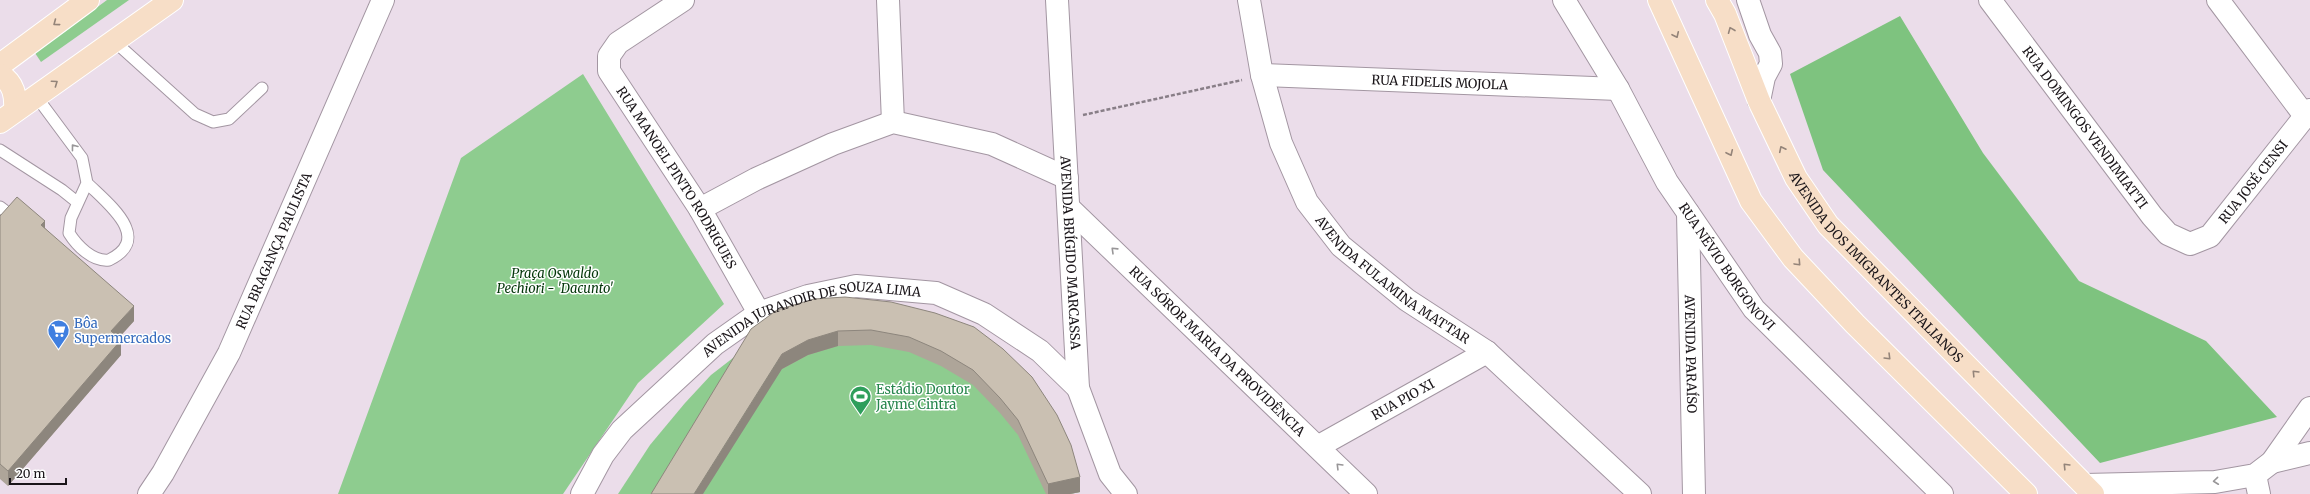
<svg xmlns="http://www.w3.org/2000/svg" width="2310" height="494" viewBox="0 0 2310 494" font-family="Merriweather,serif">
  <rect width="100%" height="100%" fill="#ebddea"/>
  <g fill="#8ecc8f">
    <polygon points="107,0 129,0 41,62 35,53"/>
    <polygon points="583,74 724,304 638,383 563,494 338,494 461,158"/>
    <polygon points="891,317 1071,460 1080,492 1070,494 618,494 650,445 685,403 711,375 751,344"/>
  </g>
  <polygon fill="#7ec37f" points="1900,16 1983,153 2079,281 2206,341 2277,417 2100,463 1823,170 1790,74"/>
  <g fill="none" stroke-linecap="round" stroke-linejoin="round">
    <defs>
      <g id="lane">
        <polyline points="114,41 195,114 213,122 229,119 262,88"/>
        <path d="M36,96L82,158L87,183L71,218L69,233C77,246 93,262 109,260C154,238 107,203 87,183"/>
        <polyline points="0,150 62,190 77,202"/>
        <polyline points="0,207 4,210"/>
      </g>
      <g id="street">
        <path id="s1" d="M683,0L618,43L609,56V71L700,209L759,313"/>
        <polyline points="888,0 893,122"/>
        <path id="s2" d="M1249,0L1262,75L1281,143L1307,202L1341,246L1407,300L1487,352L1640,494"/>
        <path id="s3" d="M1564,0L1618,89L1667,182L1754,309L1942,494"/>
        <polyline points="1748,0 1760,35 1770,53 1771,64 1764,77 1759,101"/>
        <path id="s4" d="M1990,0L2152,216L2168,234L2190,244L2210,236L2310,110"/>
        <polyline points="2218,0 2305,116"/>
        <path id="s5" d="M1262,75L1618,89"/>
        <path id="s6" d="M1069,208L1366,494"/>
        <polyline points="700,209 756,179 833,144 893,122 992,144 1067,178"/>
        <path id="s7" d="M1688,213L1694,494"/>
        <path id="s8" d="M1319,446L1487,352"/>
        <polyline points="2272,462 2310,453"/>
        <polyline points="2255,475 2259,494"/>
        <polyline points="2085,485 2215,482 2255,475 2272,462 2310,408"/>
        <path id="s9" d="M582,494L603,455L622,430L715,344L759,313L808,296L856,286L936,293L984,314L1040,351L1078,388"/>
      </g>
      <g id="secondary">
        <path id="s10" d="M1057,0L1078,388L1110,474L1126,494"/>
        <path id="s11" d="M149,494L163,473L229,353L383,0"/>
      </g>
      <g id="primary">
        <polyline points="1659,0 1751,201 1793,258 1855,324 2026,494"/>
        <path id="s12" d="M1717,0L1725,14L1759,101L1796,178L1828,225L2093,494"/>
        <polyline points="0,65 88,0"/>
        <path d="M0,75C14,83 16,96 15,111"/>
        <polyline points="0,122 172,0"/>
      </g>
    </defs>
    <use href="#lane" stroke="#a396a2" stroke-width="13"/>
    <use href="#street" stroke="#a396a2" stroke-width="24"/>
    <use href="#secondary" stroke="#a396a2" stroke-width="24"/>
    <use href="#primary" stroke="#fff" stroke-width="24"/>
    <polyline stroke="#887e87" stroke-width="2.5" stroke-dasharray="4 2" stroke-linecap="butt" points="1083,115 1242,80"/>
    <use href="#lane" stroke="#fff" stroke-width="11"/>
    <use href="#street" stroke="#fff" stroke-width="22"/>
    <use href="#secondary" stroke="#fff" stroke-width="22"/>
    <use href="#primary" stroke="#f7dec7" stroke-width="22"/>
  </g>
  <g fill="#aea599">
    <polygon points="0,216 45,228 134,321 119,338 121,355 8,486 0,479"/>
    <polygon points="935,313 1080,492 1070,494 1046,494 1018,435 1000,413 973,385 941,366 909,352 871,345 838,346 808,355 782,369 751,329"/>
  </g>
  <g fill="#8d867d">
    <polygon points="45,221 45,236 41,225"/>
    <polygon points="134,306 134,321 111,346 111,331"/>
    <polygon points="838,331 838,346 808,355 782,369 703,494 694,494 782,354 808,340"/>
    <polygon points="121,340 121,355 8,486 8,471"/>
    <polygon points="1080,477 1080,492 1070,494 1048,494 1048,484"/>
  </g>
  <g fill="#cac0b2" stroke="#8d867d">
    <polygon points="17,197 45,221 41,225 134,306 111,331 121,340 8,471 0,464 0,216"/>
    <polygon points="845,297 891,302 935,313 974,327 1003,349 1032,377 1057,415 1071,445 1080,477 1048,484 1018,420 1000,398 973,370 941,351 909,337 871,330 838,331 808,340 782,354 694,494 651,494 751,329 777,310 814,299"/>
  </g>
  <defs><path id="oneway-chevron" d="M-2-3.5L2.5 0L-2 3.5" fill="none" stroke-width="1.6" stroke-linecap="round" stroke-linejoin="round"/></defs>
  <g stroke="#948479">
    <use href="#oneway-chevron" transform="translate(56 23) rotate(143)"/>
    <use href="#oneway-chevron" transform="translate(1731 30) rotate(-112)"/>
    <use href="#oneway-chevron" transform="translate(1676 35) rotate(65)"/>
    <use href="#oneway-chevron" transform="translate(55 83) rotate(-35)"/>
    <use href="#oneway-chevron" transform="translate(1782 149) rotate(-116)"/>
    <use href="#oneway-chevron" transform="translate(1730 153) rotate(65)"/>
    <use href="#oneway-chevron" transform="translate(1798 263) rotate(47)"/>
    <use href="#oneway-chevron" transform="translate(1888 357) rotate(45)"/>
    <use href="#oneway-chevron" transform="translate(1975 373) rotate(-134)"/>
    <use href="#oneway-chevron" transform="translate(2066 466) rotate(-134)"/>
  </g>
  <g stroke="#989698">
    <use href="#oneway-chevron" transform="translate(74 147) rotate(-128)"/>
    <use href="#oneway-chevron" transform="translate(1114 250) rotate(-136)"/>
    <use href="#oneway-chevron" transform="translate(1339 466) rotate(-135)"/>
    <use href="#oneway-chevron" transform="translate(2216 481) rotate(174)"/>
  </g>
  <defs>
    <symbol id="supermarket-pin" viewBox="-11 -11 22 30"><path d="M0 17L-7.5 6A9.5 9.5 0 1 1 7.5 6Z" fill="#3f7fe0" stroke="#fff"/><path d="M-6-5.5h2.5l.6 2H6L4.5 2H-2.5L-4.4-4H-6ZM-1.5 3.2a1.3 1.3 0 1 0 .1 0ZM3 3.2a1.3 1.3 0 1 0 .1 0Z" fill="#fff"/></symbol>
    <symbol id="stadium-pin" viewBox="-11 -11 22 30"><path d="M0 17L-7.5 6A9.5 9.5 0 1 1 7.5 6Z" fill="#2e9e5b" stroke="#fff"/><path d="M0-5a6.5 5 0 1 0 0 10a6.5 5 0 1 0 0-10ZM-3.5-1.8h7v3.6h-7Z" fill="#fff"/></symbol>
  </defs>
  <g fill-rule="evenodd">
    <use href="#supermarket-pin" x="46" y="318" width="25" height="34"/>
    <use href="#stadium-pin" x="848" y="384" width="25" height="34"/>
  </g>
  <g text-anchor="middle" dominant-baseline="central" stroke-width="3" stroke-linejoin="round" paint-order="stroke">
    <g font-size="13" fill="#1a1519" stroke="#fff">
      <text stroke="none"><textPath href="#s5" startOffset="178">RUA FIDELIS MOJOLA</textPath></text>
      <text stroke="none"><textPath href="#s4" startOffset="159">RUA DOMINGOS VENDIMIATTI</textPath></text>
      <text stroke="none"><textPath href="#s1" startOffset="235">RUA MANOEL PINTO RODRIGUES</textPath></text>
      <text stroke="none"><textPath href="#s4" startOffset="409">RUA JOSÉ CENSI</textPath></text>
      <text stroke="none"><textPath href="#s11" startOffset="274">RUA BRAGANÇA PAULISTA</textPath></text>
      <text stroke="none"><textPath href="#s10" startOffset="253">AVENIDA BRÍGIDO MARCASSA</textPath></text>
      <text stroke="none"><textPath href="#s12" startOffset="315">AVENIDA DOS IMIGRANTES ITALIANOS</textPath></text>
      <text stroke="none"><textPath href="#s3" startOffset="313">RUA NÉVIO BORGONOVI</textPath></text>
      <text stroke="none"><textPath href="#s2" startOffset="328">AVENIDA FULAMINA MATTAR</textPath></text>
      <text stroke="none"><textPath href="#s9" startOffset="305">AVENIDA JURANDIR DE SOUZA LIMA</textPath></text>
      <text stroke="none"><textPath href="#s6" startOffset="206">RUA SÓROR MARIA DA PROVIDÊNCIA</textPath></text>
      <text stroke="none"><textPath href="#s7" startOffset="141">AVENIDA PARAÍSO</textPath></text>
      <text stroke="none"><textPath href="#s8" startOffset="96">RUA PIO XI</textPath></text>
    </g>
    <g font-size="13" font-style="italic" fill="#033609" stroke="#fff">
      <text x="555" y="273">Praça Oswaldo<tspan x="555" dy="15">Pechiori - 'Dacunto'</tspan></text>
    </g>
    <g font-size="13" fill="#366cbe" stroke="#fff" text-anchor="start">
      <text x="74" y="323">Bôa<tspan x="74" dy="15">Supermercados</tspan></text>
    </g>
    <g font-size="13" fill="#27864d" stroke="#fff" text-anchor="start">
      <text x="876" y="389">Estádio Doutor<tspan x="876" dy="15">Jayme Cintra</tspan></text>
    </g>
  </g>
  <path d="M10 478v6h56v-6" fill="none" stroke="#1a1519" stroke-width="2"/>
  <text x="16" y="478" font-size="12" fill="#1a1519" stroke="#ffffff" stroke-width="3" paint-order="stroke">20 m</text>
</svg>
